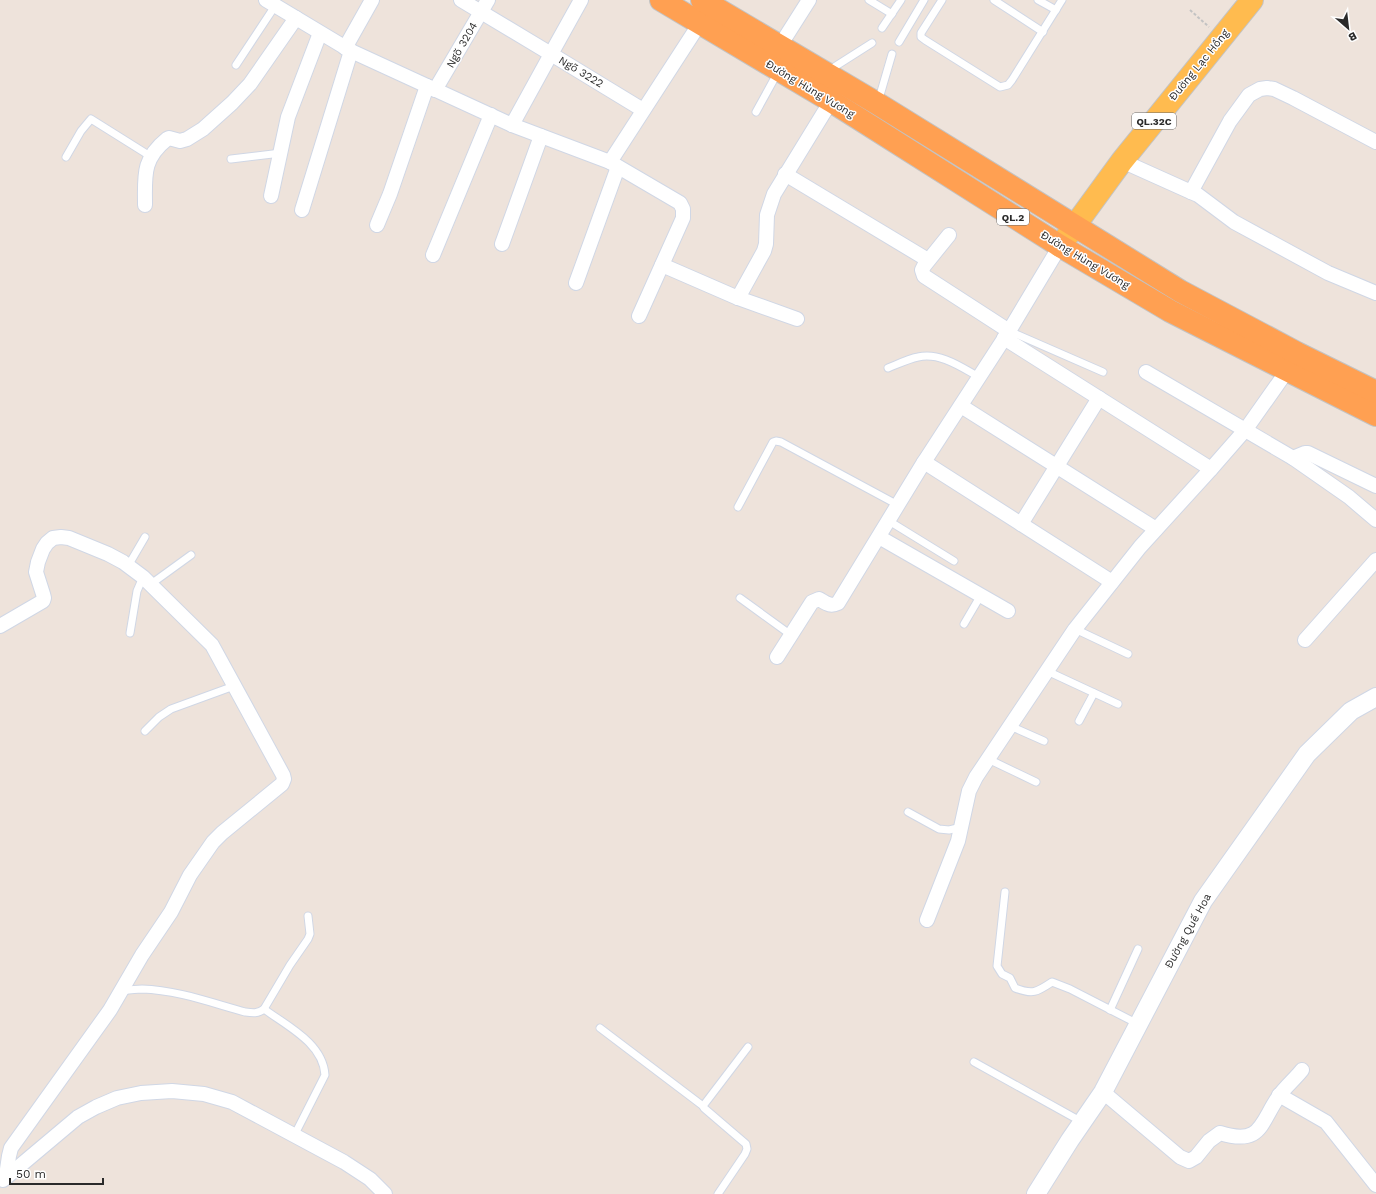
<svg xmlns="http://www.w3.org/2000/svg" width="1376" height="1194" viewBox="0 0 1376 1194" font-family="'Work Sans',sans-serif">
  <rect width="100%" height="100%" fill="#eee3db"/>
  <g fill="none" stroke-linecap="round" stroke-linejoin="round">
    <defs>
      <g id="service">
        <polyline points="869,0 892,14"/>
        <polyline points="942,0 921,33 921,37 925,40 1000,87 1008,85 1012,80 1062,0"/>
        <polyline points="994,0 1043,32"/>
        <polyline points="1038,0 1056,10"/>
        <polyline points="882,28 901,0"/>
        <polyline points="899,42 924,0"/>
        <polyline points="236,65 275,6"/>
        <polyline points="828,71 872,43"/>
        <polyline points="878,102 892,54"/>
        <polyline points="756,112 778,72"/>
        <polyline points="66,157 81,131 91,119 150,156"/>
        <polyline points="231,159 281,153"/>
        <polyline points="1009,331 1103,372"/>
        <path d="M888,368C898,364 908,359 918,357C940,352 961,367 979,377"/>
        <polyline points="738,507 773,442 776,441 781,442 898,505"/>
        <polyline points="889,521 954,561"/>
        <polyline points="128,566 145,537"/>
        <polyline points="151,584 191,555"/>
        <polyline points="740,598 791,635"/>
        <polyline points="964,624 981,595"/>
        <polyline points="1075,629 1128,654"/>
        <polyline points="130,633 137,591 143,577"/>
        <polyline points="1047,671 1118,704"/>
        <polyline points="1079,721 1094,693"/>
        <polyline points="1010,726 1044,741"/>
        <polyline points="145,731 159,717 171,709 234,686"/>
        <polyline points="988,759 1036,782"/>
        <polyline points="908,812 939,829 949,830 962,827"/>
        <path d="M1005,892L997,966L1002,974L1010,978L1015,988C1033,995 1037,992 1052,982L1070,989L1138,1024"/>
        <path d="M120,991C128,990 135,989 142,989C177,990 212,1003 245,1012C252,1013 258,1014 264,1009L290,965L308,939L310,934L308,916"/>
        <path d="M264,1009C287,1026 323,1043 325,1075L294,1136"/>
        <polyline points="1110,1010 1138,949"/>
        <polyline points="600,1028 703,1106"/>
        <polyline points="974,1062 1082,1122"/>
        <polyline points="718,1194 745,1154 747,1149 746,1144 704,1108 703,1106 748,1047"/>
      </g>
      <g id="minor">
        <polyline points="266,0 351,51 512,125 610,162 680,203 683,209 683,218 639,316"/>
        <polyline points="461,0 551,54 512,125"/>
        <polyline points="581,0 551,54 643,110"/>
        <polyline points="345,48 372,0"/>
        <polyline points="776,52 809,0"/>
        <polyline points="435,90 488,0"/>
        <polyline points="1122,161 1191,192 1198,195 1234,222 1328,273 1376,293"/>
        <polyline points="610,162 700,23"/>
        <polyline points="785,174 928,260"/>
        <polyline points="1191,192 1230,121 1249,95 1260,89 1267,88 1274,89 1293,98 1376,142"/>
        <polyline points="271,196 288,117 320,33"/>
        <path d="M145,205C145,176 142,159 167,139L169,138L180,141L187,139L203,129L232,103L250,84L296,18"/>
        <polyline points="302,210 351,51"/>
        <polyline points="377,225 390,194 427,86"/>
        <polyline points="949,235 924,266 922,270 924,276 1009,331"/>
        <polyline points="502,244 541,136"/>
        <polyline points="433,255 491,115"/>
        <polyline points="662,265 738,298 797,319"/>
        <polyline points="576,283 618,167"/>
        <polyline points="738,298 764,251 766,244 767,215 774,194 831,101"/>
        <polyline points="1004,338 1211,469"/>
        <polyline points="1146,372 1293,458 1349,497 1376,520"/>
        <polyline points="961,406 1156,529"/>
        <polyline points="1293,458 1305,453 1308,453 1376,486"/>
        <polyline points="924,462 1112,582"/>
        <polyline points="1021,524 1099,398"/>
        <polyline points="879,537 1008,611"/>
        <polyline points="0,626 43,601 44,598 43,594 36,572 38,562 43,549 47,543 53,538 61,537 69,538 108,554 123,562 143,577 212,645 283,775 284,779 282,784 222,833 213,842 190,875 171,912 142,955 110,1010 11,1148 9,1156 6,1176"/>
        <polyline points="1305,640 1376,560"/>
        <path d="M777,657L812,602L819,599C826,603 830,607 838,603L924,462L1009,331L1060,246"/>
        <polyline points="927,920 958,841 969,791 976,777 1075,629 1140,547 1211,469 1246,429 1287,371"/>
        <path d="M1103,1092L1180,1157L1189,1161L1196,1157L1209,1141L1220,1133C1262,1146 1260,1123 1279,1096C1285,1087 1295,1079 1302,1070"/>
        <polyline points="1279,1095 1326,1122 1376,1185"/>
        <polyline points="3,1180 78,1117 96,1107 117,1098 141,1093 172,1091 204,1094 232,1102 344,1162 370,1179 385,1194"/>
      </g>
      <polyline id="tertiary" points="1036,1194 1070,1140 1103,1092 1203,901 1307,754 1351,711 1376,697"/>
      <polyline id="primary" points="1060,246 1122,161 1252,0"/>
      <g id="trunk">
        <polyline points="661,0 831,101 1060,246 1170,311 1376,415"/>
        <polyline points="702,0 878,104 1180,291 1297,353 1376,392"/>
      </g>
    </defs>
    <use href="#service" stroke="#d0d7e5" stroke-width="9"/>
    <use href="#minor" stroke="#d0d7e5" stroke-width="16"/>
    <use href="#tertiary" stroke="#d0d7e5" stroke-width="20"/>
    <use href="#primary" stroke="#c3c3c3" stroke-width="24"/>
    <use href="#trunk" stroke="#c3c3c3" stroke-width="24"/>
    <polyline stroke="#c3c3c3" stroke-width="2" stroke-dasharray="3 2" stroke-linecap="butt" points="1190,10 1209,27"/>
    <use href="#service" stroke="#fff" stroke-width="7"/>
    <use href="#minor" stroke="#fff" stroke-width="14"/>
    <use href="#tertiary" stroke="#fff" stroke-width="18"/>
    <use href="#primary" stroke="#ffbb4f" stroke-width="22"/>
    <use href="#trunk" stroke="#ffa052" stroke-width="22"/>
  </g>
  <g text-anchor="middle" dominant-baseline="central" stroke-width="3" stroke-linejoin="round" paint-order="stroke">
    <g fill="#fff" stroke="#6a6a6a" stroke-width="1">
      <rect x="1132" y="113" width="44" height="16" rx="3"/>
      <rect x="997" y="209" width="32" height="16" rx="3"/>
    </g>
    <g font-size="10" font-weight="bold" fill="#2a2a2a">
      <text x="1154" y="121">QL.32C</text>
      <text x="1013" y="217">QL.2</text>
    </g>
    <g font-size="11" fill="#2a2a2a" stroke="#fff">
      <text transform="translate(462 45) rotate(-60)">Ngõ 3204</text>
      <text transform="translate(1199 65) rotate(-51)">Đường Lạc Hồng</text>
      <text transform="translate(581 72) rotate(31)">Ngõ 3222</text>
      <text transform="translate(810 89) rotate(31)">Đường Hùng Vương</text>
      <text transform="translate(1085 260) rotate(31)">Đường Hùng Vương</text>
      <text transform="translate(1188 931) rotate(-61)">Đường Quế Hoa</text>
    </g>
  </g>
  <g transform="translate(1348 28) rotate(152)" stroke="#ffffff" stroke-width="3" paint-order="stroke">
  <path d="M0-3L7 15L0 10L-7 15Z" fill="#2a2a2a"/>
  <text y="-6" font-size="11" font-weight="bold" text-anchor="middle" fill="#2a2a2a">B</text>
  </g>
  <path d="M10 1178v6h93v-6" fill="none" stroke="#2a2a2a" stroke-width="2"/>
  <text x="16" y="1178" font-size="12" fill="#2a2a2a" stroke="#ffffff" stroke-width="3" paint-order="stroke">50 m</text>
</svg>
